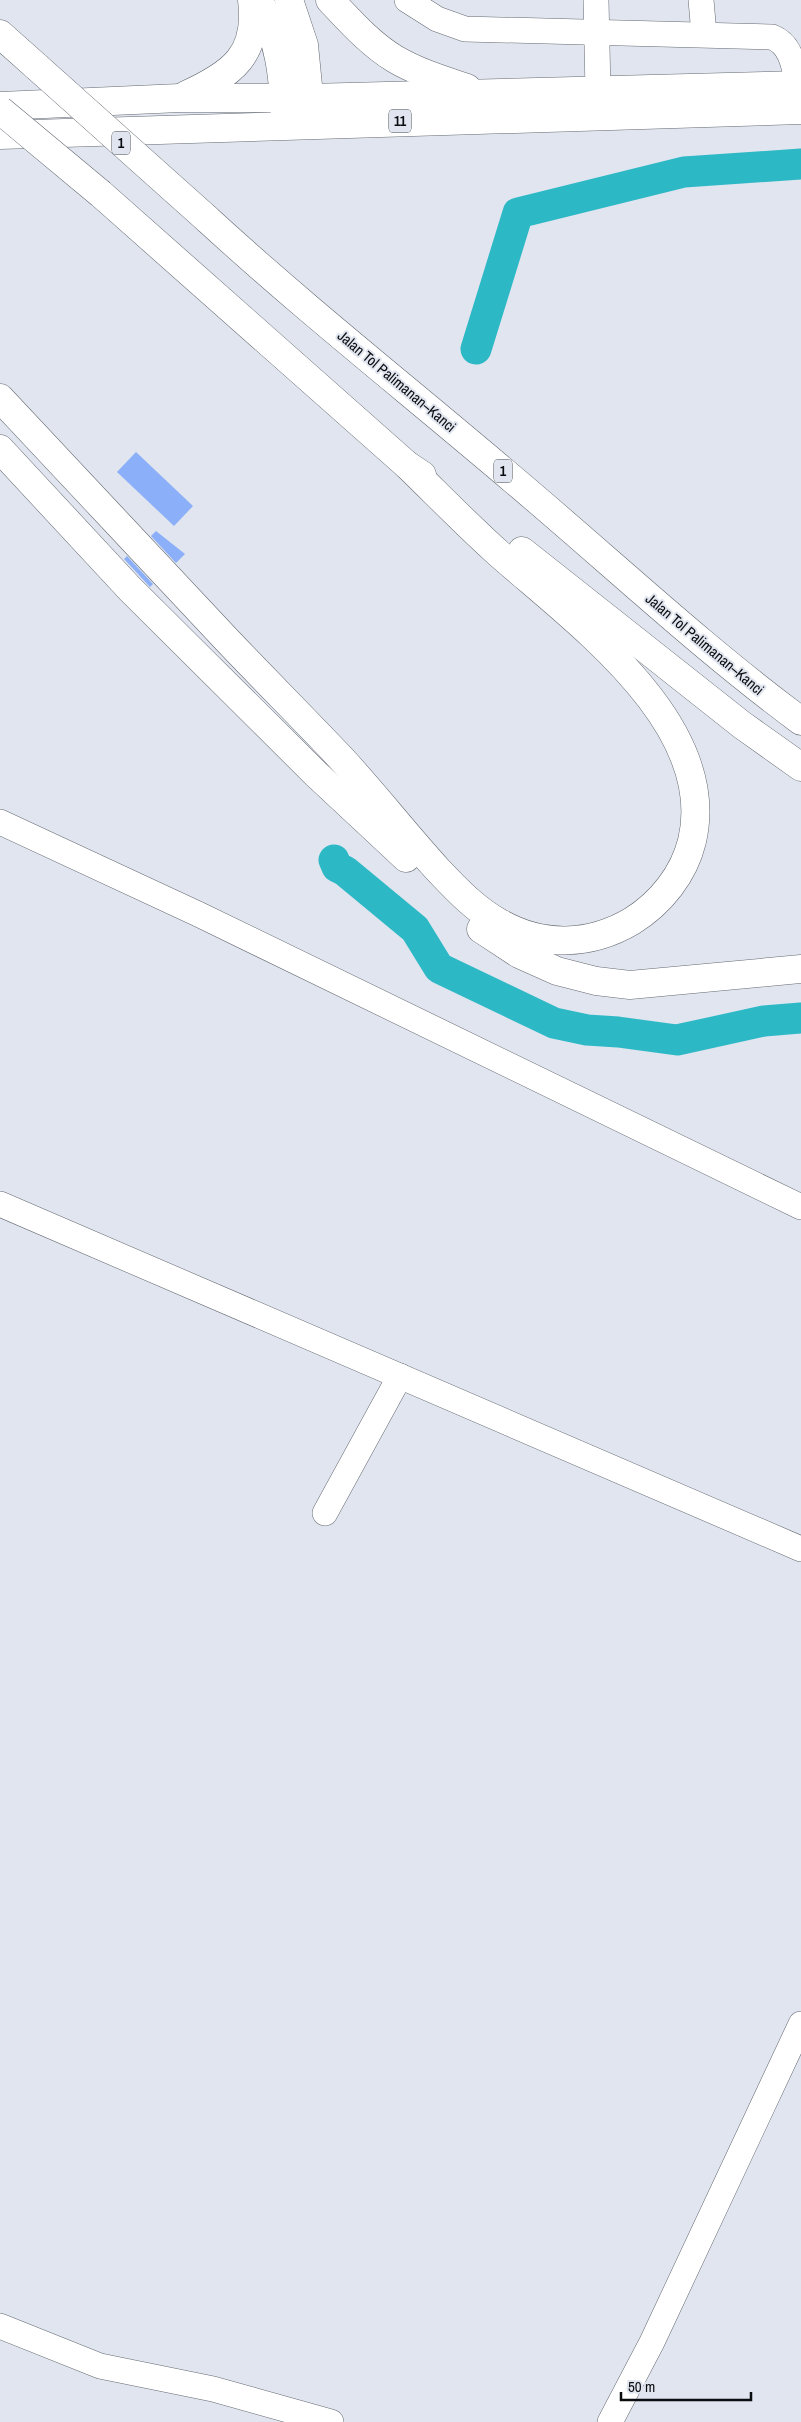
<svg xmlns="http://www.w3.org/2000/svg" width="801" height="2422" viewBox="0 0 801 2422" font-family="'Archivo Narrow',sans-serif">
  <rect width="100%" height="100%" fill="#e0e5ef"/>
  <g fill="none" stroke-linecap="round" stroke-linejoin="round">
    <g stroke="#2db8c5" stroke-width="31">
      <polyline points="476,349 518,213 684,172 801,164"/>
      <polyline points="334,860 337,867 345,871 415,929 439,968 554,1023 587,1030 618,1032 677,1040 764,1021 801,1018"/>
    </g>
  </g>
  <g fill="#8baff8">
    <polygon points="136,452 193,506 174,526 117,472"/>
    <polygon points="156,531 185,554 176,563 151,536"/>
    <polygon points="127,556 153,584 150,587 124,559"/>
  </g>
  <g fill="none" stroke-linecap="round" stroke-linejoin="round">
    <defs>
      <g id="minor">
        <path d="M407,0L437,19L465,29L772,37C791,44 794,66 798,85"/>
        <polyline points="596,0 598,91"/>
        <polyline points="701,0 704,34"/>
        <polyline points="0,822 198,914 801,1207"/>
        <polyline points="0,1204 801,1549"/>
        <polyline points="325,1513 400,1376"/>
        <polyline points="0,2326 100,2366 213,2389 331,2422"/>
        <polyline points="610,2422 652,2342 801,2024"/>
      </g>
      <g id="highway">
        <path d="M259,0C279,41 283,72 285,117"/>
        <polyline points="289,0 304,45 311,116"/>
        <path d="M330,0C350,21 370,44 395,59C417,72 443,80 467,88"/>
        <polyline points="0,34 37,67"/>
        <path d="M186,95C232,74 259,55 252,0"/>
        <polyline points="0,106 180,98 309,98 801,85"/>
        <polyline points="0,135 801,110"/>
        <polyline points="101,194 407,465 422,475"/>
        <path d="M206,218C306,310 413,394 516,482C611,562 701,647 801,721"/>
        <path d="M0,398C76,478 150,559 226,639C263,678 301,716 338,755C373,792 404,833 439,871C457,890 476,910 500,923C542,947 590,946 632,921C661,903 684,874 692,841C720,723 573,620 497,552C466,524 437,494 407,465"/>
        <polyline points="0,449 130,589 316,774 406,858"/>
        <polyline points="522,551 742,725 801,767"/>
        <polyline points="481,929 519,954 557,971 596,981 630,985 801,969"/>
      </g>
    </defs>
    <use href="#minor" stroke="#656a72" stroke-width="26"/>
    <use href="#highway" stroke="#656a72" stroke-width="29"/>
    <use href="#minor" stroke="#fff" stroke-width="25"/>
    <use href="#highway" stroke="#fff" stroke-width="28"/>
    <defs>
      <g id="highway-bridge">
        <polyline points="37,67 206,218"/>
        <polyline points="0,110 101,194"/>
      </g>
    </defs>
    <use href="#highway-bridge" stroke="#656a72" stroke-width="29" stroke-linecap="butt"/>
    <use href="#highway-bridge" stroke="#fff" stroke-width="28"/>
  </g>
  <g text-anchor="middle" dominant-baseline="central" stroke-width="4" stroke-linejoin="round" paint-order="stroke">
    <g fill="#e0e5ef" stroke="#4a4d52" stroke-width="1">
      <rect x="389" y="109.5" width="22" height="23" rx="4"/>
      <rect x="112" y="131.5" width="18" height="23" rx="4"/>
      <rect x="494" y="459.5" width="18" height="23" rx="4"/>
    </g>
    <g font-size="14" font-weight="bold" fill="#0a0c0f">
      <text x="400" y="121">11</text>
      <text x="121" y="143">1</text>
      <text x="503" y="471">1</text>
    </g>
    <g font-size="15" fill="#0a0c0f" stroke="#e0e5ef">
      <text transform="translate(397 381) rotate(40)">Jalan Tol Palimanan–Kanci</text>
      <text transform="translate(705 644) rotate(40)">Jalan Tol Palimanan–Kanci</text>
    </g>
  </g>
  <path d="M621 2392v8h130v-8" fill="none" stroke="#0a0c0f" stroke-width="2.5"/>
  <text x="628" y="2392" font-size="15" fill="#0a0c0f" stroke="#e0e5ef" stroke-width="4" paint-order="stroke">50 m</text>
</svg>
